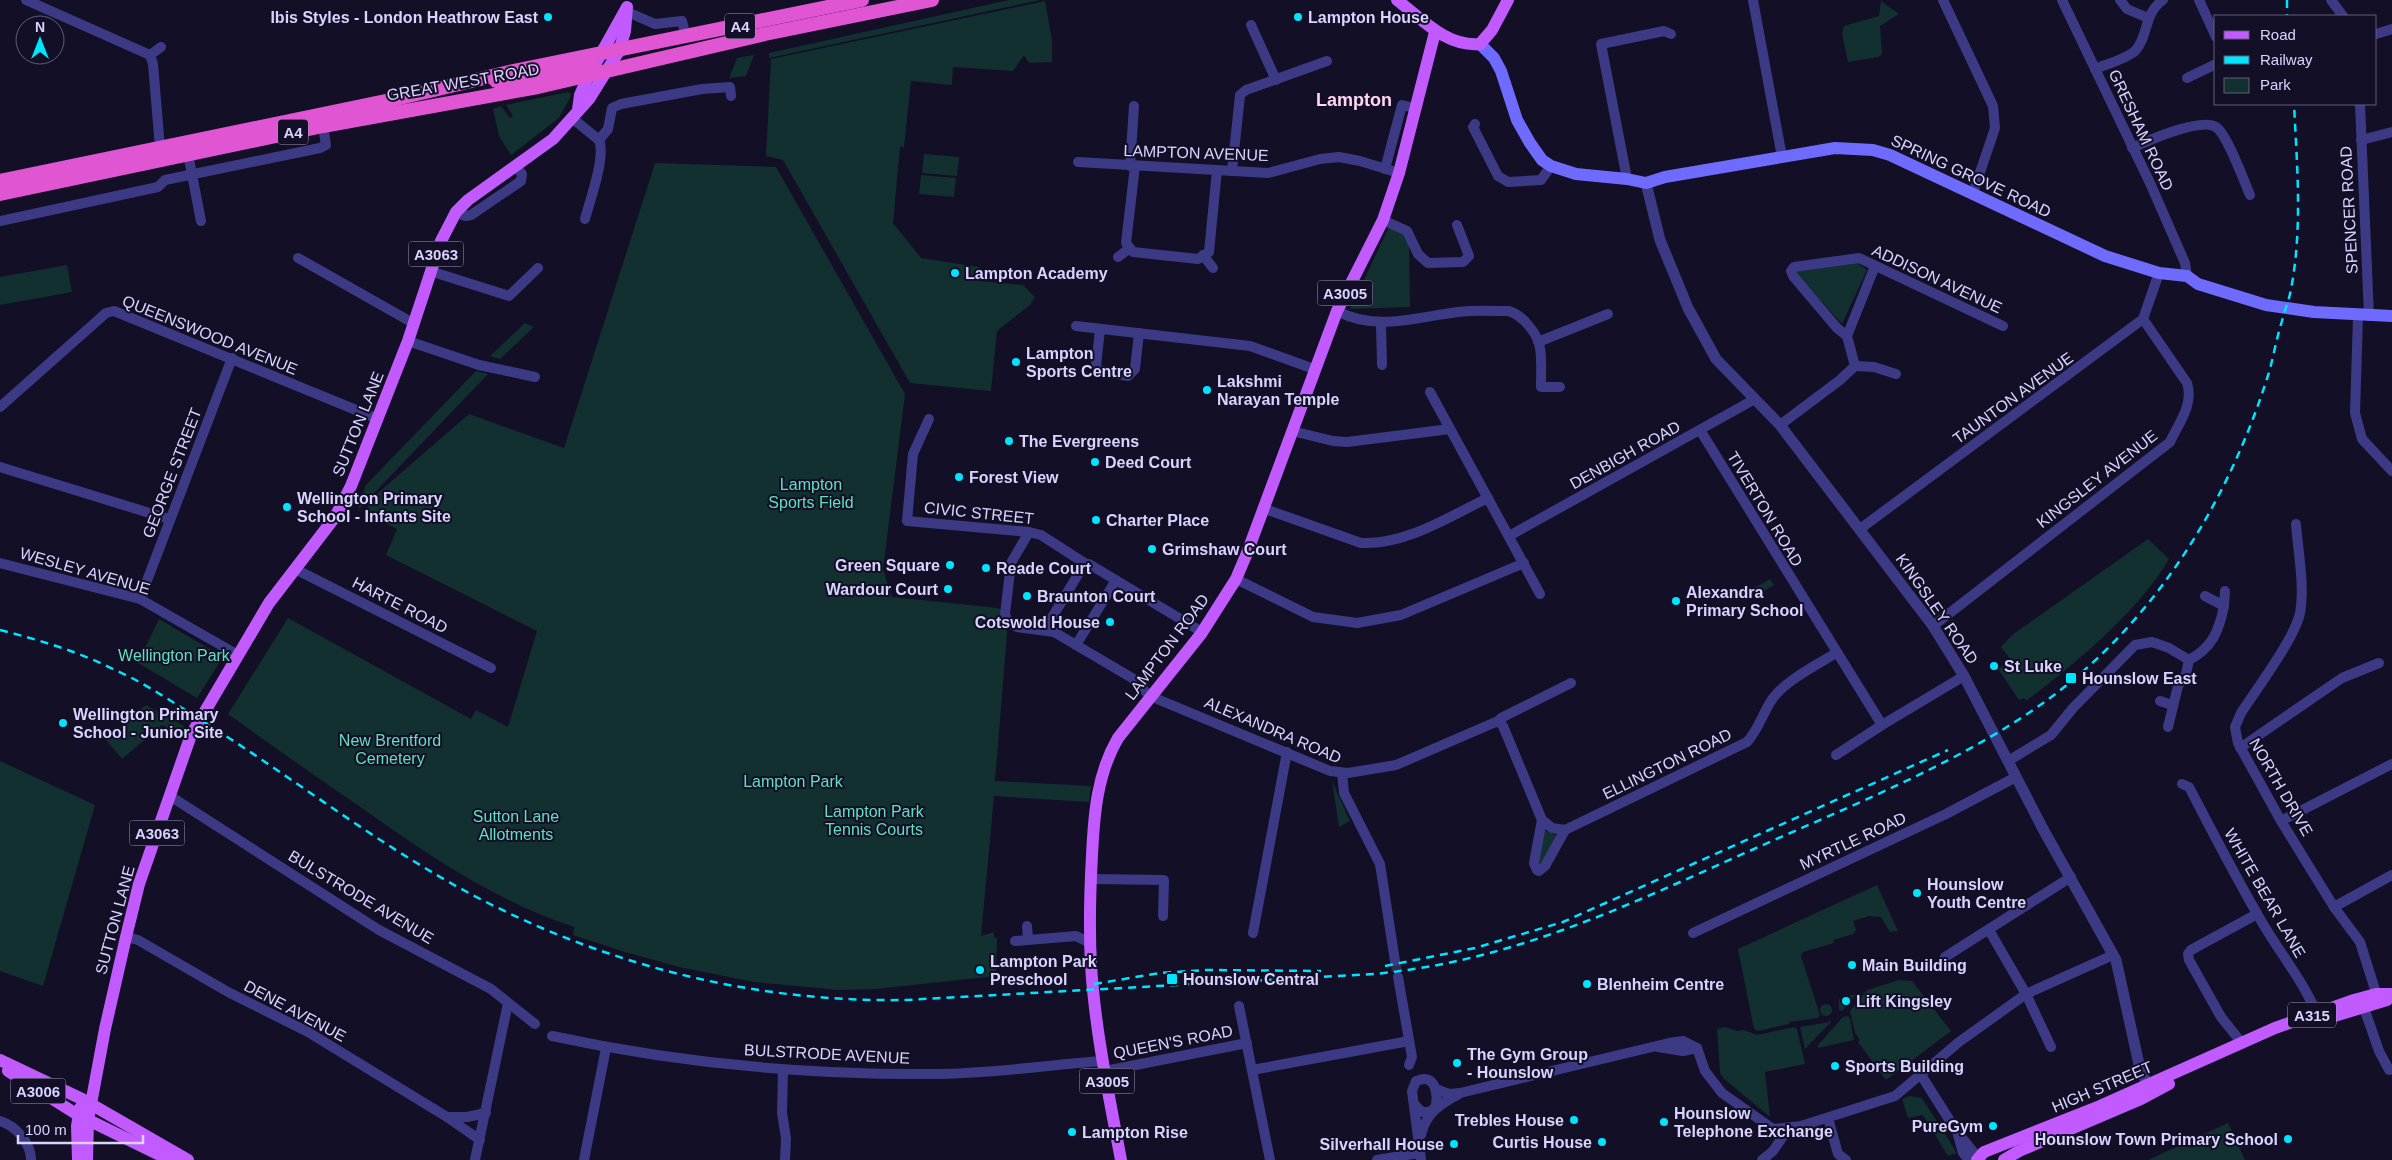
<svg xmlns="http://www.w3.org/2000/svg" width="2392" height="1160" viewBox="0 0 2392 1160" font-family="Arial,sans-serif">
  <rect width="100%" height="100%" fill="#130f26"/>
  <g fill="#12302f">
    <polygon points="1009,0 1040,0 769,58 769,53"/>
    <polygon points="1045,1 1052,40 1052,62 1029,63 1024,55 1013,71 953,67 952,85 911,81 904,147 900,147 893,223 921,258 979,267 978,281 1023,285 1035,297 1030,305 997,331 991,391 910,383 783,160 766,156 771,59"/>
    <polygon points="1881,1 1899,14 1880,26 1882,54 1878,57 1848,62 1842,34 1844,26 1879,16"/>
    <polygon points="754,55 746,76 729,78 737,58"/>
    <polygon points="568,92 571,94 570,98 559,118 511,155 499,136 493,109 501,106 510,118 513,116 506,105"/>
    <polygon points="924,154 959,157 957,176 922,173"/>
    <path d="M655,163L776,167L905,394L883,569L892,597L998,608L1005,614L1007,634L995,781L1091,786L1089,802L994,796L981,936L994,932V937L997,938L996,976L876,989L838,990L754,982L679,967L625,952L573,935L574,927C495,901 426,854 359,806C315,776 271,745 228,714L288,618L471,719L476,710L508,727L537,631L386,555L397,529L365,514L371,499L469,414L564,448Z"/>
    <polygon points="921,175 956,178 954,197 919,194"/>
    <polygon points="1390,225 1400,229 1409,243 1410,307 1350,309"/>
    <polygon points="1857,263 1867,270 1842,324 1795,272"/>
    <polygon points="67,265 72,292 0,305 0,277"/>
    <polygon points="525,323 534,327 500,359 490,356"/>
    <polygon points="476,371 488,374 358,510 366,485"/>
    <path d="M2148,539L2169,559C2140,610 2073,666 2026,701L2024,698L2019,700L1998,669L2011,660L2001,647L2012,635Z"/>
    <polygon points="1770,579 1774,585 1751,599 1747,592"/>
    <polygon points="159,619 223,657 197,698 138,663"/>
    <polygon points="146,705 184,726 180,734 162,725 122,759 106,740"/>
    <polygon points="0,761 95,805 43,986 0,971"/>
    <polygon points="1332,781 1350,821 1339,827"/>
    <polygon points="1543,830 1559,836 1542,864 1538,862"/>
    <polygon points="1877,885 1898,931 1890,932 1881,917 1869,916 1853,921 1856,930 1854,934 1833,940 1834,943 1803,952 1801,956 1820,1015 1818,1018 1789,1022 1789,1024 1758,1031 1754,1029 1738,949"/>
    <polygon points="1899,980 1912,981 1951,1031 1886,1080 1858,1042 1860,1040 1855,1033 1850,1011 1867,990"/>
    <polygon points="1856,994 1842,1011 1839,1010 1839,999"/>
    <circle cx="1826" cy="1010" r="6"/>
    <polygon points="1847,1016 1850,1018 1854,1040 1818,1048 1818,1045 1843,1017"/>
    <polygon points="1829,1019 1831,1022 1805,1049 1800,1027 1830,1022"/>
    <polygon points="1725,1027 1737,1031 1744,1030 1757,1035 1794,1027 1797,1029 1805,1064 1765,1072 1770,1117 1723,1078 1720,1073 1717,1029"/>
    <polygon points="1910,1096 1922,1098 1957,1153 1948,1156 1923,1115 1908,1118 1902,1099"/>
    <polygon points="2228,1123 2245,1160 2148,1160"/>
  </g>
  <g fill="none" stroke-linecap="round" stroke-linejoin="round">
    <polyline stroke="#312d47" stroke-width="10" stroke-dasharray="10 5" stroke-linecap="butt" points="1395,961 1398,977"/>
    <g stroke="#3d3a85" stroke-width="10">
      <polyline points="26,0 150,55 161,47"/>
      <polyline points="1753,0 1782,157"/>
      <polyline points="1943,0 1993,106 1995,128 1973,193"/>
      <polyline points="2062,0 2150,183 2185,263 2187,276"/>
      <polyline points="2120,0 2127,9 2148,18"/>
      <polyline points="2199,0 2216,37"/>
      <polyline points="2331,0 2343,16"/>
      <polyline points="625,11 655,24 682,21 686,37"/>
      <polyline points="1251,25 1276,80"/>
      <polyline points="2376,34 2392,29"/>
      <polyline points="150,55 153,64 160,148"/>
      <path d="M2095,69C2107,64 2126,59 2135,51C2149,36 2143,14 2163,0"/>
      <polyline points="2187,78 2216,64"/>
      <polyline points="2360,104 2369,316"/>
      <path d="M572,118L599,140C606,157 590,200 585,219"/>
      <polyline points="1475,124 1473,127 1498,176 1508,182 1541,180 1551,166"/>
      <polyline points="599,140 608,129 612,108 621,104 702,89 730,87 731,96"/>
      <polyline points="2361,140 2392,132"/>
      <path d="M2132,148C2147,141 2201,117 2216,127C2227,134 2244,181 2250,195"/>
      <polyline points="188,154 201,221"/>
      <polyline points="1078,162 1268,173 1320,159 1339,157 1360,161 1399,173"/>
      <polyline points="1130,166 1134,106"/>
      <polyline points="1135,166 1126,243 1133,252 1198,259 1209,252 1217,170"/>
      <polyline points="1385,169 1402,105 1415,108"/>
      <polyline points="1232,171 1240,95 1246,90 1327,61"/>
      <polyline points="1627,179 1601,44 1664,31 1671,34"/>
      <polyline points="456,212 465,216 471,215 521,181 522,174 515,166"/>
      <polyline points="1383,220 1407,231 1418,254 1428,263 1463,262 1469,256 1457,225"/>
      <polyline points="0,221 158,187 165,180 320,148 326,145 323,126"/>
      <polyline points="1203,255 1213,268"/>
      <polyline points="1118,257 1130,248"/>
      <polyline points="298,258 413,323"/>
      <polyline points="430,271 509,296 538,268"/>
      <path d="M1337,311C1377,332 1416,317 1458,312C1474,310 1492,311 1508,311C1522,314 1538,334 1540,348C1542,360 1541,374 1541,387H1560"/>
      <polyline points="2358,316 2355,413 2362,439 2392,471"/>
      <polyline points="1381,324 1382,365"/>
      <polyline points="1076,326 1250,346 1314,369"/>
      <polyline points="1100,329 1096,366 1098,370 1128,376 1135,369 1139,333"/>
      <polyline points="1847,336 1837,328 1793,276 1791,271 1794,267 1859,258 2003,326"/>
      <polyline points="408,341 479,365 535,377"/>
      <polyline points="1538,342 1608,314"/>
      <polyline points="1855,366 1874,367 1896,374"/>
      <polyline points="1430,392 1540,594"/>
      <polyline points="0,407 106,313 114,311 378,419"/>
      <polyline points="929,419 913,454 907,521 1029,532 1041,535 1086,564"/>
      <polyline points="1780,425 1840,380 1855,366 1847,336 1875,266"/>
      <polyline points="1700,430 1882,725 1964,676"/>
      <polyline points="1292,431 1333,441 1347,442 1450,429"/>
      <polyline points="0,467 169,519"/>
      <path d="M1265,509L1361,543C1406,545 1448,517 1488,498"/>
      <path d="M2296,524C2298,551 2305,587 2300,613C2295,638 2256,690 2241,713L2235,727L2238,743L2281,821L2334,907L2360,942L2378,999"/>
      <polyline points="1860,529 2143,319 2159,273"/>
      <polyline points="1029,532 1011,563 1005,614 1008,622 1017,627 1054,632 1132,678 1150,696 1330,771 1348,773 1396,765 1498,721 1501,718 1571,683"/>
      <polyline points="1509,536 1755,399"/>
      <polyline points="0,563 140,599 238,655"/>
      <polyline points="295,569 491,668"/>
      <polyline points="1236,579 1313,617 1357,623 1401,615 1524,563"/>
      <polyline points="140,599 232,358"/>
      <polyline points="2224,606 2225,591"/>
      <path d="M1933,626L2170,442C2179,423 2194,404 2187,383L2143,319"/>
      <polyline points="1045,629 1082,568 1089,564 1202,632"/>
      <polyline points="1076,645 1116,580"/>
      <path d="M2189,660C2212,648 2219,631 2224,606L2205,596"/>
      <polyline points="2160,701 2172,705"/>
      <path d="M1498,721L1503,726L1542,820L1552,828L1565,830L1747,742C1759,729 1763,712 1773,698C1788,679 1815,666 1836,653"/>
      <polyline points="2240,748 2342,678 2379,663"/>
      <polyline points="1836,755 1882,725"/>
      <polyline points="2008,761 2051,735 2073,708 2135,645 2152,642 2169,648 2189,660 2186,674 2178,686 2168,727"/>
      <polyline points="1342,773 1344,793 1380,864 1395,961"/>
      <path d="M2182,784L2189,787C2213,833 2237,880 2263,924C2282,956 2306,985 2319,1019"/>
      <polyline points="170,796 379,930 491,989 535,1024"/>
      <polyline points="1542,820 1534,863 1537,870 1539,871 1545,866 1565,830"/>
      <polyline points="2281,821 2392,764"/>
      <polyline points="1091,879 1164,880 1163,916"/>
      <polyline points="2334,907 2392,875"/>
      <polyline points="1027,926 1028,939"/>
      <polyline points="1989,930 2026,994 2051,1047"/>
      <polyline points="1253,933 1287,752"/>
      <polyline points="1693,933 1946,814 2016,777"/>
      <polyline points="126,937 138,940 228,992 308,1032 447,1117 467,1117 486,1113"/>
      <polyline points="1015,941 1076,936 1090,943"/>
      <polyline points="1945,957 2071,877"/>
      <polyline points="1398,977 1412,1057 1409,1065"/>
      <polyline points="2362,1002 2379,1051 2389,1070 2392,1069"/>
      <polyline points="1239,1006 1270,1160"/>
      <path d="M552,1036C677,1063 805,1075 933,1074C989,1074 1047,1065 1103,1061"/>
      <polyline points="2241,1042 2221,1017 2189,960 2188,954 2191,950 2257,914"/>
      <polyline points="1658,1047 1683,1051 1697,1048"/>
      <polyline points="783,1070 782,1113 786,1138 785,1160"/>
      <polyline points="1252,1070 1409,1041"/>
      <polyline points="1105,1071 1247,1043"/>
      <polyline points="1921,1075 1957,1132 1980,1160"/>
      <polyline points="1436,1089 1449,1094 1460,1093 1669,1043 1683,1041 1697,1048 1705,1071 1722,1093 1773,1129 1801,1126 1895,1096 1959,1042 2026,994 2113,955"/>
      <path d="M1414,1104L1422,1112H1429L1435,1108C1439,1094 1435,1072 1416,1081L1412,1091L1421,1160"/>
      <polyline points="447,1117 480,1140"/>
      <polyline points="1828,1118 1838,1154 1846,1160"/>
      <path d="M0,1121C16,1126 31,1143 31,1160"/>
      <path d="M1421,1135C1426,1113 1440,1104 1459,1094"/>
      <polyline points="1958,1135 1963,1153 1969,1160"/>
      <polyline points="475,1160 508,1003"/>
      <polyline points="584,1160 606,1048"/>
      <polyline points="1377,1160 1419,1153"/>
      <polyline points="1762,1160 1773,1151 1788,1129"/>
    </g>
    <polyline stroke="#3d3a85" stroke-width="11" points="1646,183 1660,240 1688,308 1716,359 1780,425 1933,626 1964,676 2043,829 2116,960 2140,1069 2148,1085"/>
    <polyline stroke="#6f6bff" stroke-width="12" points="1480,44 1494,58 1501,71 1517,120 1530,143 1542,160 1551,166 1576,174 1627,179 1646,183 1665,177 1835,148 1873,150 1890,155 2105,256 2159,273 2187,276 2198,284 2266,305 2314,312 2392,316"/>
    <g stroke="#c25bff" stroke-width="12">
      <path d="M1397,0C1422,19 1446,47 1480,44"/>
      <polyline points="1480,44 1492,30 1508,0"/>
      <polyline points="578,110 580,95 588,77 626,9"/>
      <polyline points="2318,1021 2387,1000 2392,994"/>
      <polyline points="0,1060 82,1099 188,1160"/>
      <polyline points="8,1071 78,1115 170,1160"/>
      <polyline points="78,1160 77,1126 80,1108"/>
      <polyline points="87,1160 88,1120 105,1029 126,937 139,884 191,735 269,603 335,517 351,486 408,341 441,241 456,212 468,200 553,139 589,99 619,51 625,31 627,7"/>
      <path d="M1121,1160C1109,1096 1095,1030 1091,965C1089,929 1090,891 1092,855C1094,814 1097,774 1118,738L1201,634L1236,579L1247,553L1337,311L1383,220L1399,173L1435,32"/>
      <polyline points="1977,1160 1984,1152 2100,1106 2275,1028 2354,1000 2376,994 2392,994"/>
      <polyline points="2004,1160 2019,1151 2141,1099 2169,1084"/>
    </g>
    <g stroke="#e055d1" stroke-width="14">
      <polyline points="496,81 517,80 583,68 592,68 602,73"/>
      <polyline points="0,181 400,98 509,72 862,0"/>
      <polyline points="0,194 323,126 538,87 765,34 932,0"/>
    </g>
    <g stroke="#00e5ff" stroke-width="2.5" stroke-dasharray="8 6" stroke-linecap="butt">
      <polyline points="2287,0 2287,16"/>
      <path d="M0,630C39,640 77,651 113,669C145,683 174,703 204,722C279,769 350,823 425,868C570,956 737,1003 906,1000L1374,974C1514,961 1628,905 1754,849C1852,805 1963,762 2050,698C2158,618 2231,497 2270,369C2274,353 2277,337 2282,321C2284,312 2288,303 2290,294C2303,232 2297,166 2294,104"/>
      <polyline points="1385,966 1475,948 1563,922 1948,750"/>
      <polyline points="1094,984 1160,973 1206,970 1321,971"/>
    </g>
  </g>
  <g fill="#00e5ff" stroke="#130f26" stroke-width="2">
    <circle cx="548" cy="17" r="5"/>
    <circle cx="1298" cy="17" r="5"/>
    <circle cx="955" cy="273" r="5"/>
    <circle cx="1016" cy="362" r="5"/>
    <circle cx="1207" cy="390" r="5"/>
    <circle cx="1009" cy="441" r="5"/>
    <circle cx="1095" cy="462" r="5"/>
    <circle cx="959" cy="477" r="5"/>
    <circle cx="287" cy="507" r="5"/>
    <circle cx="1096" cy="520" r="5"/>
    <circle cx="1152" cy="549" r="5"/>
    <circle cx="950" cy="565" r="5"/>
    <circle cx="986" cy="568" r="5"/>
    <circle cx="948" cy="589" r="5"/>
    <circle cx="1027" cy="596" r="5"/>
    <circle cx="1676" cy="601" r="5"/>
    <circle cx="1110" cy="622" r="5"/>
    <circle cx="1994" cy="666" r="5"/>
    <rect x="2065" y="672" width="12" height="12" rx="2.5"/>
    <circle cx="63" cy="723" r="5"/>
    <circle cx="1917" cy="893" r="5"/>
    <circle cx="1852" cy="965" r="5"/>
    <circle cx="980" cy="970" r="5"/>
    <rect x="1166" y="973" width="12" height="12" rx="2.5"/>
    <circle cx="1587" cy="984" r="5"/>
    <circle cx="1846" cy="1001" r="5"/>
    <circle cx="1457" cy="1063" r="5"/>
    <circle cx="1835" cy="1066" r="5"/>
    <circle cx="1574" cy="1120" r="5"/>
    <circle cx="1664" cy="1122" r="5"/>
    <circle cx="1993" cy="1126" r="5"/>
    <circle cx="1072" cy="1132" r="5"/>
    <circle cx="2288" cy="1139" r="5"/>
    <circle cx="1602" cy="1142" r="5"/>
    <circle cx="1454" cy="1144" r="5"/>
  </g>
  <g text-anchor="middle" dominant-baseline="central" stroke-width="4" stroke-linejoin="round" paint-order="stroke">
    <g fill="#130f26" stroke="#9e99be" stroke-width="1">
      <rect x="725" y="13.5" width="30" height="25" rx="4"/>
      <rect x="278" y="119.5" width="30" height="25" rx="4"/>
      <rect x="408.5" y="241.5" width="55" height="25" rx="4"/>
      <rect x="1317.5" y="280.5" width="55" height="25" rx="4"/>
      <rect x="129.5" y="820.5" width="55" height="25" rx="4"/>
      <rect x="2288" y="1002.5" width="48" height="25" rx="4"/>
      <rect x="1079.5" y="1068.5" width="55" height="25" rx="4"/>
      <rect x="10.5" y="1078.5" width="55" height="25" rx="4"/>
    </g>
    <g font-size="15" font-weight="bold" fill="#d9d4ff">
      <text x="740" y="26">A4</text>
      <text x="293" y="132">A4</text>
      <text x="436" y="254">A3063</text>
      <text x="1345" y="293">A3005</text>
      <text x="157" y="833">A3063</text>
      <text x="2312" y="1015">A315</text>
      <text x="1107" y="1081">A3005</text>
      <text x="38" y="1091">A3006</text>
    </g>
    <g font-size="16" font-weight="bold" fill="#d9d4ff" stroke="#130f26" text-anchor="start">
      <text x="538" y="17" text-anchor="end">Ibis Styles - London Heathrow East</text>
      <text x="1308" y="17">Lampton House</text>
      <text x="965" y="273">Lampton Academy</text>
      <text x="1026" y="353">Lampton<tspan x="1026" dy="18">Sports Centre</tspan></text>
      <text x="1217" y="381">Lakshmi<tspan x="1217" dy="18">Narayan Temple</tspan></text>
      <text x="1019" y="441">The Evergreens</text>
      <text x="1105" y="462">Deed Court</text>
      <text x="969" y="477">Forest View</text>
      <text x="297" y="498">Wellington Primary<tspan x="297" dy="18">School - Infants Site</tspan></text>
      <text x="1106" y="520">Charter Place</text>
      <text x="1162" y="549">Grimshaw Court</text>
      <text x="940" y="565" text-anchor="end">Green Square</text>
      <text x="996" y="568">Reade Court</text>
      <text x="938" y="589" text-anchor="end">Wardour Court</text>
      <text x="1686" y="592">Alexandra<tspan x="1686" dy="18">Primary School</tspan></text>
      <text x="1037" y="596">Braunton Court</text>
      <text x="1100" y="622" text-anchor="end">Cotswold House</text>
      <text x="2004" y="666">St Luke</text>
      <text x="2082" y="678">Hounslow East</text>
      <text x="73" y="714">Wellington Primary<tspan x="73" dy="18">School - Junior Site</tspan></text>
      <text x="1927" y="884">Hounslow<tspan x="1927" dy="18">Youth Centre</tspan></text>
      <text x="990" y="961">Lampton Park<tspan x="990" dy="18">Preschool</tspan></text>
      <text x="1862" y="965">Main Building</text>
      <text x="1183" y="979">Hounslow Central</text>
      <text x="1597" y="984">Blenheim Centre</text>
      <text x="1856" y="1001">Lift Kingsley</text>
      <text x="1467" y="1054">The Gym Group<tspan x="1467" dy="18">- Hounslow</tspan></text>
      <text x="1845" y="1066">Sports Building</text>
      <text x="1674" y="1113">Hounslow<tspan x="1674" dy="18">Telephone Exchange</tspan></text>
      <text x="1564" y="1120" text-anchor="end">Trebles House</text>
      <text x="1983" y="1126" text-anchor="end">PureGym</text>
      <text x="1082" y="1132">Lampton Rise</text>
      <text x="2278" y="1139" text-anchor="end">Hounslow Town Primary School</text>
      <text x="1592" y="1142" text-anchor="end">Curtis House</text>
      <text x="1444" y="1144" text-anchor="end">Silverhall House</text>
    </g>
    <g font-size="16" fill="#d9d4ff" stroke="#130f26">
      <text transform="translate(463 82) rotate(-10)">GREAT WEST ROAD</text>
      <text transform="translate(2141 130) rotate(65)">GRESHAM ROAD</text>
      <text transform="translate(1196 153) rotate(2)">LAMPTON AVENUE</text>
      <text transform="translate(1971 176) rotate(25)">SPRING GROVE ROAD</text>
      <text transform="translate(2349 210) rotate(-93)">SPENCER ROAD</text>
      <text transform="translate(1937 279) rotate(25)">ADDISON AVENUE</text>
      <text transform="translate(210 335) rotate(22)">QUEENSWOOD AVENUE</text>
      <text transform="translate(2013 398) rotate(-36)">TAUNTON AVENUE</text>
      <text transform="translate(358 424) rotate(-68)">SUTTON LANE</text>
      <text transform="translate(1625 455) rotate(-29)">DENBIGH ROAD</text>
      <text transform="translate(172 473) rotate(-69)">GEORGE STREET</text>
      <text transform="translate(2097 479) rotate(-38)">KINGSLEY AVENUE</text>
      <text transform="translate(1765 509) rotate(59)">TIVERTON ROAD</text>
      <text transform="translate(979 513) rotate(6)">CIVIC STREET</text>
      <text transform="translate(85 571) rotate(16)">WESLEY AVENUE</text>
      <text transform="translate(400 605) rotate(27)">HARTE ROAD</text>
      <text transform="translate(1937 609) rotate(55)">KINGSLEY ROAD</text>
      <text transform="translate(1167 647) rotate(-53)">LAMPTON ROAD</text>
      <text transform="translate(1273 730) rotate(23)">ALEXANDRA ROAD</text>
      <text transform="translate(1667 764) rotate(-26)">ELLINGTON ROAD</text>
      <text transform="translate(2281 787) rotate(60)">NORTH DRIVE</text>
      <text transform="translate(1853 841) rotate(-25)">MYRTLE ROAD</text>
      <text transform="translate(2265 893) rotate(60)">WHITE BEAR LANE</text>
      <text transform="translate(361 897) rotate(31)">BULSTRODE AVENUE</text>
      <text transform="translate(115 920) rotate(-75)">SUTTON LANE</text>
      <text transform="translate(295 1011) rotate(28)">DENE AVENUE</text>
      <text transform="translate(1173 1042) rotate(-11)">QUEEN'S ROAD</text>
      <text transform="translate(827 1054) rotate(3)">BULSTRODE AVENUE</text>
      <text transform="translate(2102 1087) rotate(-23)">HIGH STREET</text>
    </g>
    <g font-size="16" fill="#5fe0c0" stroke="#130f26">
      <text x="811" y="484">Lampton<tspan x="811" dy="18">Sports Field</tspan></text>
      <text x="174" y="655">Wellington Park</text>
      <text x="390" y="740">New Brentford<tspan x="390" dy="18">Cemetery</tspan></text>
      <text x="793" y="781">Lampton Park</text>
      <text x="874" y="811">Lampton Park<tspan x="874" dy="18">Tennis Courts</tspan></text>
      <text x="516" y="816">Sutton Lane<tspan x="516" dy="18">Allotments</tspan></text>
    </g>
    <g font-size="18" font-weight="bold" fill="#ffd6f0" stroke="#130f26">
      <text x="1354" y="100">Lampton</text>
    </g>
  </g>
  <rect x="2214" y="15" width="162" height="90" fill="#130f26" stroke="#625e7d"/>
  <rect x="2224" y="31" width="25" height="8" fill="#c25bff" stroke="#625e7d"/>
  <text x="2260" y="40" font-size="15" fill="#d9d4ff">Road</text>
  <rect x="2224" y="56" width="25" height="8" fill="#00e5ff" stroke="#625e7d"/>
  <text x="2260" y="65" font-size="15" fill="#d9d4ff">Railway</text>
  <rect x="2224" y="78" width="25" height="15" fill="#12302f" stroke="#625e7d"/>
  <text x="2260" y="90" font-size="15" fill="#d9d4ff">Park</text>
  <g transform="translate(40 40)"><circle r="24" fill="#130f26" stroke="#625e7d"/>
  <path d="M0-4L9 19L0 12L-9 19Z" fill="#00e5ff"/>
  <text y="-8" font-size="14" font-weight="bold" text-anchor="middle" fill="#d9d4ff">N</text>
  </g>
  <path d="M18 1135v8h125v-8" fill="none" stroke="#d9d4ff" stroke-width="2.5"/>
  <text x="25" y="1135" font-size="15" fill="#d9d4ff" stroke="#130f26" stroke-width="4" paint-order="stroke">100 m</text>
</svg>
